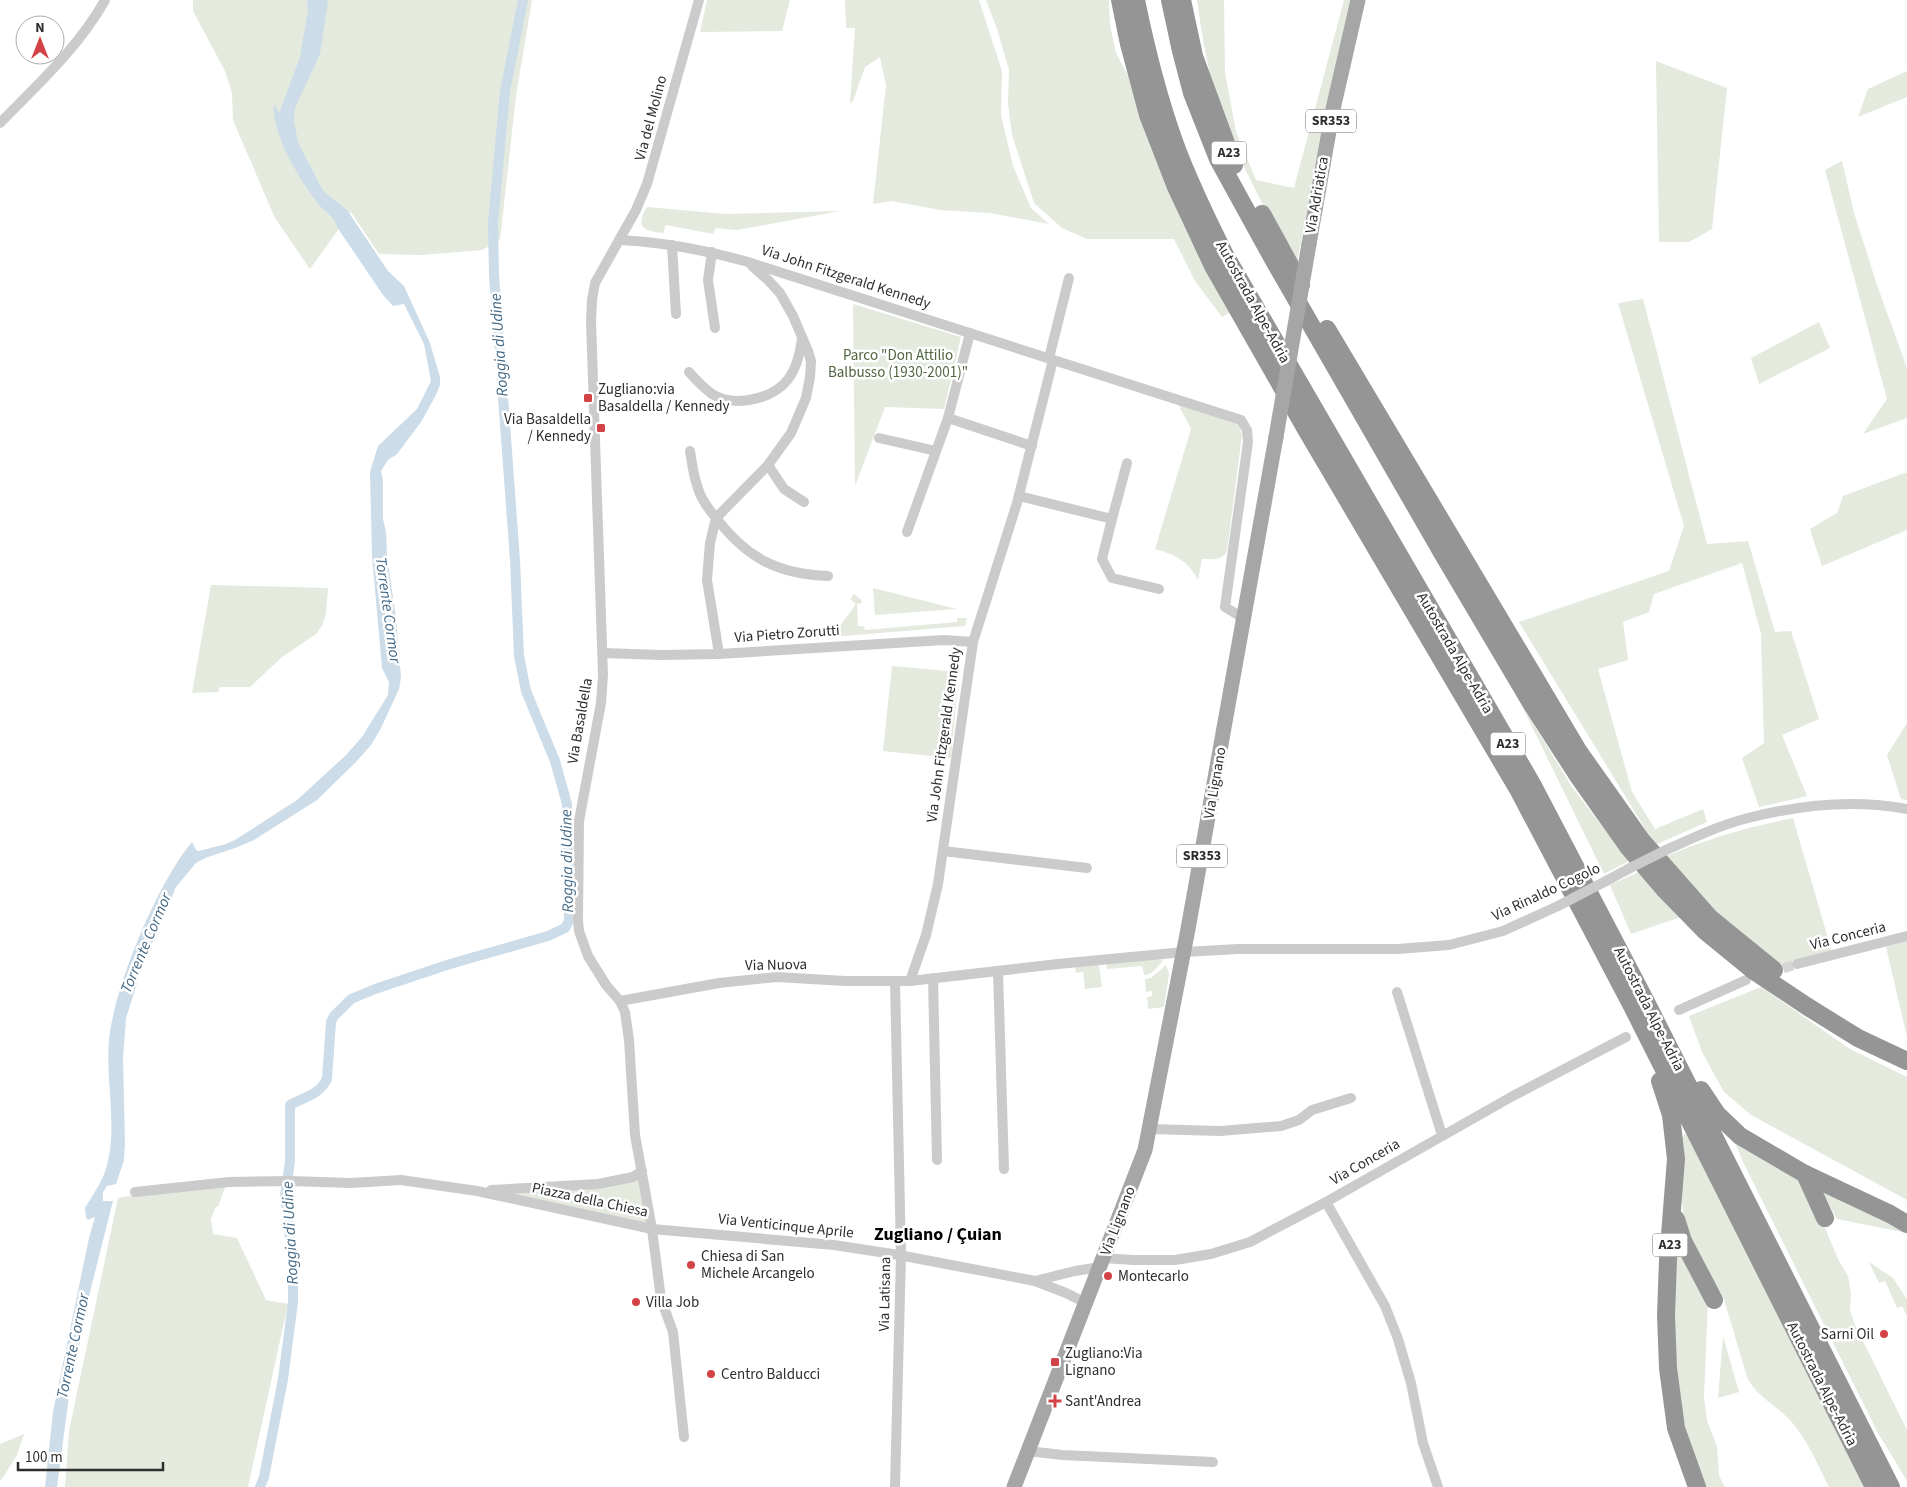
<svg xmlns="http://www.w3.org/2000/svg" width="1907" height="1487" viewBox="0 0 1907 1487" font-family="'Source Sans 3',sans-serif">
  <rect width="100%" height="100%" fill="#fff"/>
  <g fill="#e4eade">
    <polygon points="193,0 532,0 516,96 500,240 482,250 422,255 379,254 351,212 310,269 275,218 233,120 232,93 225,71 193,11"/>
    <polygon points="707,0 790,0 782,31 700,32"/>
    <polygon points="845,0 979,0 1002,71 1001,115 1013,166 1031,208 1049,224 990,213 940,210 892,201 873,204 886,85 880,57 865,67 853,101 850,104 855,28 846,28"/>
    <polygon points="986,0 1109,0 1110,25 1116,53 1129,78 1140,117 1158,165 1186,230 1229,313 1222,317 1195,281 1174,239 1087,239 1062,228 1034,203 1012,135 1008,104 1009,70 997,29"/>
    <path d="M1197,0H1224L1225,72L1236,132L1256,180L1294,188L1344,0H1351L1328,105L1296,267C1269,215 1239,164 1220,108C1208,74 1202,36 1197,0Z"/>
    <polygon points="1656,61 1727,88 1712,229 1689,242 1659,242"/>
    <polygon points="1907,71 1907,97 1858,117 1868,89"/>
    <polygon points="1842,161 1854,213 1877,285 1907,368 1907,418 1863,434 1887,399 1825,170"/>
    <path d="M647,207L726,214L840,211L737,230L716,228L713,234L666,225L663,233C643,231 635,227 647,207Z"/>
    <polygon points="1643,299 1707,544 1748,541 1775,632 1791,631 1819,719 1782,735 1807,796 1759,807 1742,758 1764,743 1761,634 1742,563 1654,594 1649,612 1623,622 1628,660 1598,669 1632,792 1655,829 1703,809 1707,822 1655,845 1519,622 1669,571 1684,526 1618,303"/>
    <polygon points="853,304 961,337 944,409 885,407 855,486"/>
    <polygon points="1819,322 1830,348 1759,384 1751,358"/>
    <path d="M1178,404L1236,423L1239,426L1242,435L1227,551C1222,561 1212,559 1202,559L1198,580C1189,562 1175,554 1155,549L1191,429Z"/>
    <polygon points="1907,472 1907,530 1822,566 1810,529 1837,513 1843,496"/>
    <polygon points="211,585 328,588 326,613 323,624 316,634 282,657 250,687 220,687 218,692 192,693"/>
    <polygon points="873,588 957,609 875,615"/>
    <polygon points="854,594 861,600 862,603 857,604 858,626 864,626 865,630 957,622 957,618 967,618 965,626 832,637 856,604 850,599"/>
    <polygon points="892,666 959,672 951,758 883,751"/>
    <polygon points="1520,702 1572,787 1629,861 1604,874"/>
    <polygon points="1907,723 1907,800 1901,799 1887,755"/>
    <path d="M1793,818L1832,952L1780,964C1735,934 1700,897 1664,857C1706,839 1748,827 1793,818Z"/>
    <polygon points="1641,871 1681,917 1631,934 1610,885"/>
    <polygon points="1907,941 1907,1037 1886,947"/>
    <path d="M1158,959L1163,960C1158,967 1152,975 1144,975L1142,966L1107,969L1106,963Z"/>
    <polygon points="1099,964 1102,987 1085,989 1083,972 1076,973 1075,966"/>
    <polygon points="1166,965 1169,974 1164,1007 1148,1009 1147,997 1152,996 1152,991 1146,992 1145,979 1151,978"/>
    <polygon points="1761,987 1850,1049 1907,1077 1907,1200 1751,1115 1724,1092 1702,1052 1689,1016"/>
    <polygon points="1731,1133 1794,1173 1815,1204 1838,1259 1848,1276 1851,1293 1850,1310 1854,1323 1907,1430 1907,1481 1878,1433 1743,1162"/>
    <path d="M1684,1134L1689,1135L1867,1487H1829C1819,1467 1809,1444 1795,1426C1780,1406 1757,1399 1747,1377L1723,1296L1697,1255L1684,1217L1681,1195L1684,1160L1683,1137Z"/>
    <polygon points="642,1171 652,1229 477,1191 598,1184"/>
    <polygon points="181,1187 225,1187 218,1207 216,1206 211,1219 213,1234 237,1238 266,1300 288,1304 248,1487 65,1487 69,1431 118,1198"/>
    <polygon points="1822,1191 1907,1230 1907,1233 1837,1219"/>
    <polygon points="1677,1253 1681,1253 1708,1302 1704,1397 1707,1421 1717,1446 1719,1476 1725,1487 1705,1487 1683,1419 1673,1338"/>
    <polygon points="1869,1262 1893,1278 1907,1299 1907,1316 1902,1306 1897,1308 1885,1281 1879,1283"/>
    <polygon points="1723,1336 1739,1392 1718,1398"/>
    <polygon points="24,1434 17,1455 2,1479 0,1480 0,1444"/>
  </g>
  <path fill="#ccdce8" d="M307,0H327L328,2L320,54L295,108L294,121L298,142L323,191L347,210L388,271L404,286L430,343L440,377V385L436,395L421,422L397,454L388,460L381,471L383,481V519L386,532L387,556L396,618L401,677L399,689L381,728L371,745L355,763L317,800L254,840L235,848L205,858L196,863L176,887L144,962L126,1018L123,1059L125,1145L124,1160L116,1184L107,1186L103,1192V1201H113L91,1288L69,1396L57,1487H45L53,1412L89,1238L95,1217L88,1220L86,1217L85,1208C92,1196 100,1185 105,1172C119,1129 105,1083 109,1040C114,987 158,882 192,842L196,850L199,851L226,844L235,840L297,800L345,756L362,737L388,695L389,682L382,668L372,556L370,472L378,446L417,409L431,381L424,344L404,304L393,306L383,295L337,227C335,217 326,213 320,206C302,184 271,134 274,104L279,113L300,57L308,10Z"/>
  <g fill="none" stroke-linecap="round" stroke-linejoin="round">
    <path stroke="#ccdce8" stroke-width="10" d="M260,1487L264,1477L283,1379L293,1302V1261L285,1196L290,1161V1105C304,1097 319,1095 327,1079L331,1022L334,1016L351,999L375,989L450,964L548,936L565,928L569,921L567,804L555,761L526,691L519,656L515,560L494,275L493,223L505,91L523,0"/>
    <polyline stroke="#d5d5d5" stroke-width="10" stroke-dasharray="10 5" stroke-linecap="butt" points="1769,973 1797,964"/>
    <g stroke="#cbcbcb" stroke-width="10">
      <path d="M0,123C37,85 79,47 105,0"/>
      <path d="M619,240C663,242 705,250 748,262L1241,420L1247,430L1248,442L1225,607L1243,618"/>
      <polyline points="672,245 676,314"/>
      <polyline points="712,252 708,280 715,328"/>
      <polyline points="970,333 948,418 1032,446"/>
      <polyline points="1049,358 1069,278"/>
      <path d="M689,372C696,380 704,388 712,394C723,401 737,402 749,400C786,394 798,372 802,338"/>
      <polyline points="879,438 936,451"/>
      <path d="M690,451C692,462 693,474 697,485C700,498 708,508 716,518C747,558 777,574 828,576"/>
      <polyline points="768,465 784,489 804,502"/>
      <polyline points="1019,496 1112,519 1127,463"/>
      <polyline points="1112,519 1102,559 1112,578 1159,589"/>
      <polyline points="907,532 948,418"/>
      <polyline points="604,653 660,655 719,654 944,640 973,642"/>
      <polyline points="719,654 707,580 710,543 716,518 768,465 791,433 806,398 810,377 811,361 808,351 793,316 780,293 768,280 752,266"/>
      <path d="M1666,850C1693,838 1720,825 1748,818C1799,805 1855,799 1907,809"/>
      <polyline points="943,851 1087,868"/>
      <polyline points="1606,881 1632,867"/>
      <polyline points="1797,964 1907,936"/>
      <polyline points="998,971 1004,1169"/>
      <polyline points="933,978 937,1160"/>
      <polyline points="895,981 901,1255 895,1487"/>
      <polyline points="910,981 926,935 938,884 973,642 1017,503 1053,360"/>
      <polyline points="1397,992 1442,1135"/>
      <polyline points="620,1001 719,983 777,977 845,981 910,981 1058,964 1184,952 1238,949 1398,949 1449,945 1503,931 1558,906"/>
      <polyline points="1679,1010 1746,980"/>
      <polyline points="1149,1129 1220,1131 1281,1126 1299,1120 1312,1110 1351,1098"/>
      <polyline points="491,1190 598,1184 633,1177 642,1171"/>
      <polyline points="135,1192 229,1182 290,1181 351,1183 401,1180 477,1191 652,1229 834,1245 899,1255 1035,1281 1066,1293 1086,1303"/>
      <polyline points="1326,1202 1385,1306 1398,1339 1411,1383 1423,1443 1438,1487"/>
      <polyline points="1103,1258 1133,1260 1175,1260 1211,1254 1250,1242 1326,1202 1511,1097 1626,1037"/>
      <polyline points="1035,1281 1075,1271 1100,1267"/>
      <polyline points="684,1437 673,1332 661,1299 652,1229 635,1135 629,1040 625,1012 620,1001 606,985 588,956 579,931 578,920 579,821 601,703 603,675 591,322 592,300 595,283 636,210 647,184 699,0"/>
      <polyline points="1028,1451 1062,1455 1213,1462"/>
    </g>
    <g stroke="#a6a6a6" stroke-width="15">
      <polyline points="1309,244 1333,109 1358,0"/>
      <polyline points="1014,1487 1145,1150 1188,929 1276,437"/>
    </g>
    <g stroke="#959595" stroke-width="18">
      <polyline points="1120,0 1129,44 1148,115 1176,187 1213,266 1307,431 1519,791 1632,1006 1874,1487"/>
      <path d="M1136,0C1146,49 1158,97 1175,144C1189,182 1207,219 1225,255L1532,784L1645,1000L1891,1487"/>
      <polyline points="1170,0 1181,51 1192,93 1218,159 1273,259 1444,556 1531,703 1578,776 1629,848 1664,889 1705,931 1754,971 1808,1007 1858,1038 1907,1061"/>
      <polyline points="1182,0 1194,56 1234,165"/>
      <polyline points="1262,214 1301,285"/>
      <polyline points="1327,329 1579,752 1642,841 1710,918 1774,970"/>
      <polyline points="1660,1081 1671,1115 1676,1159 1668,1260 1666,1315 1668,1368 1676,1428 1697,1487"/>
      <polyline points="1701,1090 1717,1114 1740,1136 1805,1174 1890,1214 1907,1224"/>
      <polyline points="1805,1174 1825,1218"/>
      <polyline points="1676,1219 1683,1241 1714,1300"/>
    </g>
    <g stroke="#cbcbcb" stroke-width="10">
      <polyline points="1632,867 1666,850"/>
      <polyline points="1558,906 1606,881"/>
    </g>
    <polyline stroke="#a6a6a6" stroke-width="15" points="1276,437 1309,244"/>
  </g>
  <g fill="#d24348" stroke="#fff" stroke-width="2">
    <rect x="583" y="393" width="10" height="10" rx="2.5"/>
    <rect x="596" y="423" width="10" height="10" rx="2.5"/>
    <circle cx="691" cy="1265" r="5"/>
    <circle cx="1108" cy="1276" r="5"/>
    <circle cx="636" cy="1302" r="5"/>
    <circle cx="1884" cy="1334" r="5"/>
    <rect x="1050" y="1357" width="10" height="10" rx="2.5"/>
    <circle cx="711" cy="1374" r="5"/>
    <path d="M1052.5 1393.5h5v5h5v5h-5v5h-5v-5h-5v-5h5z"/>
  </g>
  <g text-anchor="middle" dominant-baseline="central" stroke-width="5" stroke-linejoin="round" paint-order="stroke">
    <g fill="#fff" stroke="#6d6d6d" stroke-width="1">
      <rect x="1306" y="109.5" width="50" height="23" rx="4"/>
      <rect x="1211.5" y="141.5" width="35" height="23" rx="4"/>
      <rect x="1490.5" y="732.5" width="35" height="23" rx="4"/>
      <rect x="1177" y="844.5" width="50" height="23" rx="4"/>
      <rect x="1652.5" y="1233.5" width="35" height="23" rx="4"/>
    </g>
    <g font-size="14" font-weight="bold" fill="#2e2e2e">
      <text x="1331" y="121">SR353</text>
      <text x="1229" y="153">A23</text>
      <text x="1508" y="744">A23</text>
      <text x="1202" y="856">SR353</text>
      <text x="1670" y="1245">A23</text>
    </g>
    <g font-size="15" fill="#2e2e2e" stroke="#fff">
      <text transform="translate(651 118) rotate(-75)">Via del Molino</text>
      <text transform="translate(1317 195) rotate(-80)">Via Adriatica</text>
      <text transform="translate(846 277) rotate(18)">Via John Fitzgerald Kennedy</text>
      <text transform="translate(1253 302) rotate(61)">Autostrada Alpe-Adria</text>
      <text transform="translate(787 634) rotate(-4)">Via Pietro Zorutti</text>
      <text transform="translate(1455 653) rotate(60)">Autostrada Alpe-Adria</text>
      <text transform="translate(580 721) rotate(-80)">Via Basaldella</text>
      <text transform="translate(944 735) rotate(-82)">Via John Fitzgerald Kennedy</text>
      <text transform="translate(1215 783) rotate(-80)">Via Lignano</text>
      <text transform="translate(1546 892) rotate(-25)">Via Rinaldo Cogolo</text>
      <text transform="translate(1848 936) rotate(-14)">Via Conceria</text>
      <text transform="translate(776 965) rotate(-1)">Via Nuova</text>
      <text transform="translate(1649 1009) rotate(63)">Autostrada Alpe-Adria</text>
      <text transform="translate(1365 1162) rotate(-30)">Via Conceria</text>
      <text transform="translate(590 1200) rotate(12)">Piazza della Chiesa</text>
      <text transform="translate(1118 1221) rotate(-69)">Via Lignano</text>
      <text transform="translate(786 1226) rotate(6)">Via Venticinque Aprile</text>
      <text transform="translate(885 1294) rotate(-89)">Via Latisana</text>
      <text transform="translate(1822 1384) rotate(63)">Autostrada Alpe-Adria</text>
    </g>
    <g font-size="15" fill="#506540" stroke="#fff">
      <text x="898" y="355">Parco "Don Attilio<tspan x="898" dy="17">Balbusso (1930-2001)"</tspan></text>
    </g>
    <g font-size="15" fill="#2e2e2e" stroke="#fff" text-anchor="start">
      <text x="598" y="389">Zugliano:via<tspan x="598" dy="17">Basaldella / Kennedy</tspan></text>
      <text x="591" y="419" text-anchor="end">Via Basaldella<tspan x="591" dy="17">/ Kennedy</tspan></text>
      <text x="701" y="1256">Chiesa di San<tspan x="701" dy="17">Michele Arcangelo</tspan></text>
      <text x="1118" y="1276">Montecarlo</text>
      <text x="646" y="1302">Villa Job</text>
      <text x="1874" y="1334" text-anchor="end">Sarni Oil</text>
      <text x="1065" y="1353">Zugliano:Via<tspan x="1065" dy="17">Lignano</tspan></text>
      <text x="721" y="1374">Centro Balducci</text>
      <text x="1065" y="1401">Sant'Andrea</text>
    </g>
    <g font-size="16" font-style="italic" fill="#456b88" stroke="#fff">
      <text transform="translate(499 345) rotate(-94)">Roggia di Udine</text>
      <text transform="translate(388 610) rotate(82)">Torrente Cormor</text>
      <text transform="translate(567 861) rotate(-91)">Roggia di Udine</text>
      <text transform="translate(146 943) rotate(-67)">Torrente Cormor</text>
      <text transform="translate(290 1233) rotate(-93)">Roggia di Udine</text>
      <text transform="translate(73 1346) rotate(-78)">Torrente Cormor</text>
    </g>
    <g font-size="18" font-weight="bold" fill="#000" stroke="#fff">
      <text x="938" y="1234">Zugliano / Çuian</text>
    </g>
  </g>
  <g transform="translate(40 40)"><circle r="24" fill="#ffffff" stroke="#ababab"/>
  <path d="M0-4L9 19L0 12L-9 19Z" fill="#d24348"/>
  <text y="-8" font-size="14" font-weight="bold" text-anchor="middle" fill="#2e2e2e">N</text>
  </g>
  <path d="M18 1462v8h145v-8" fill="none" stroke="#2e2e2e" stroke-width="2.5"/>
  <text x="25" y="1462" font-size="15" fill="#2e2e2e" stroke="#ffffff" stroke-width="4" paint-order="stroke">100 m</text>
</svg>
